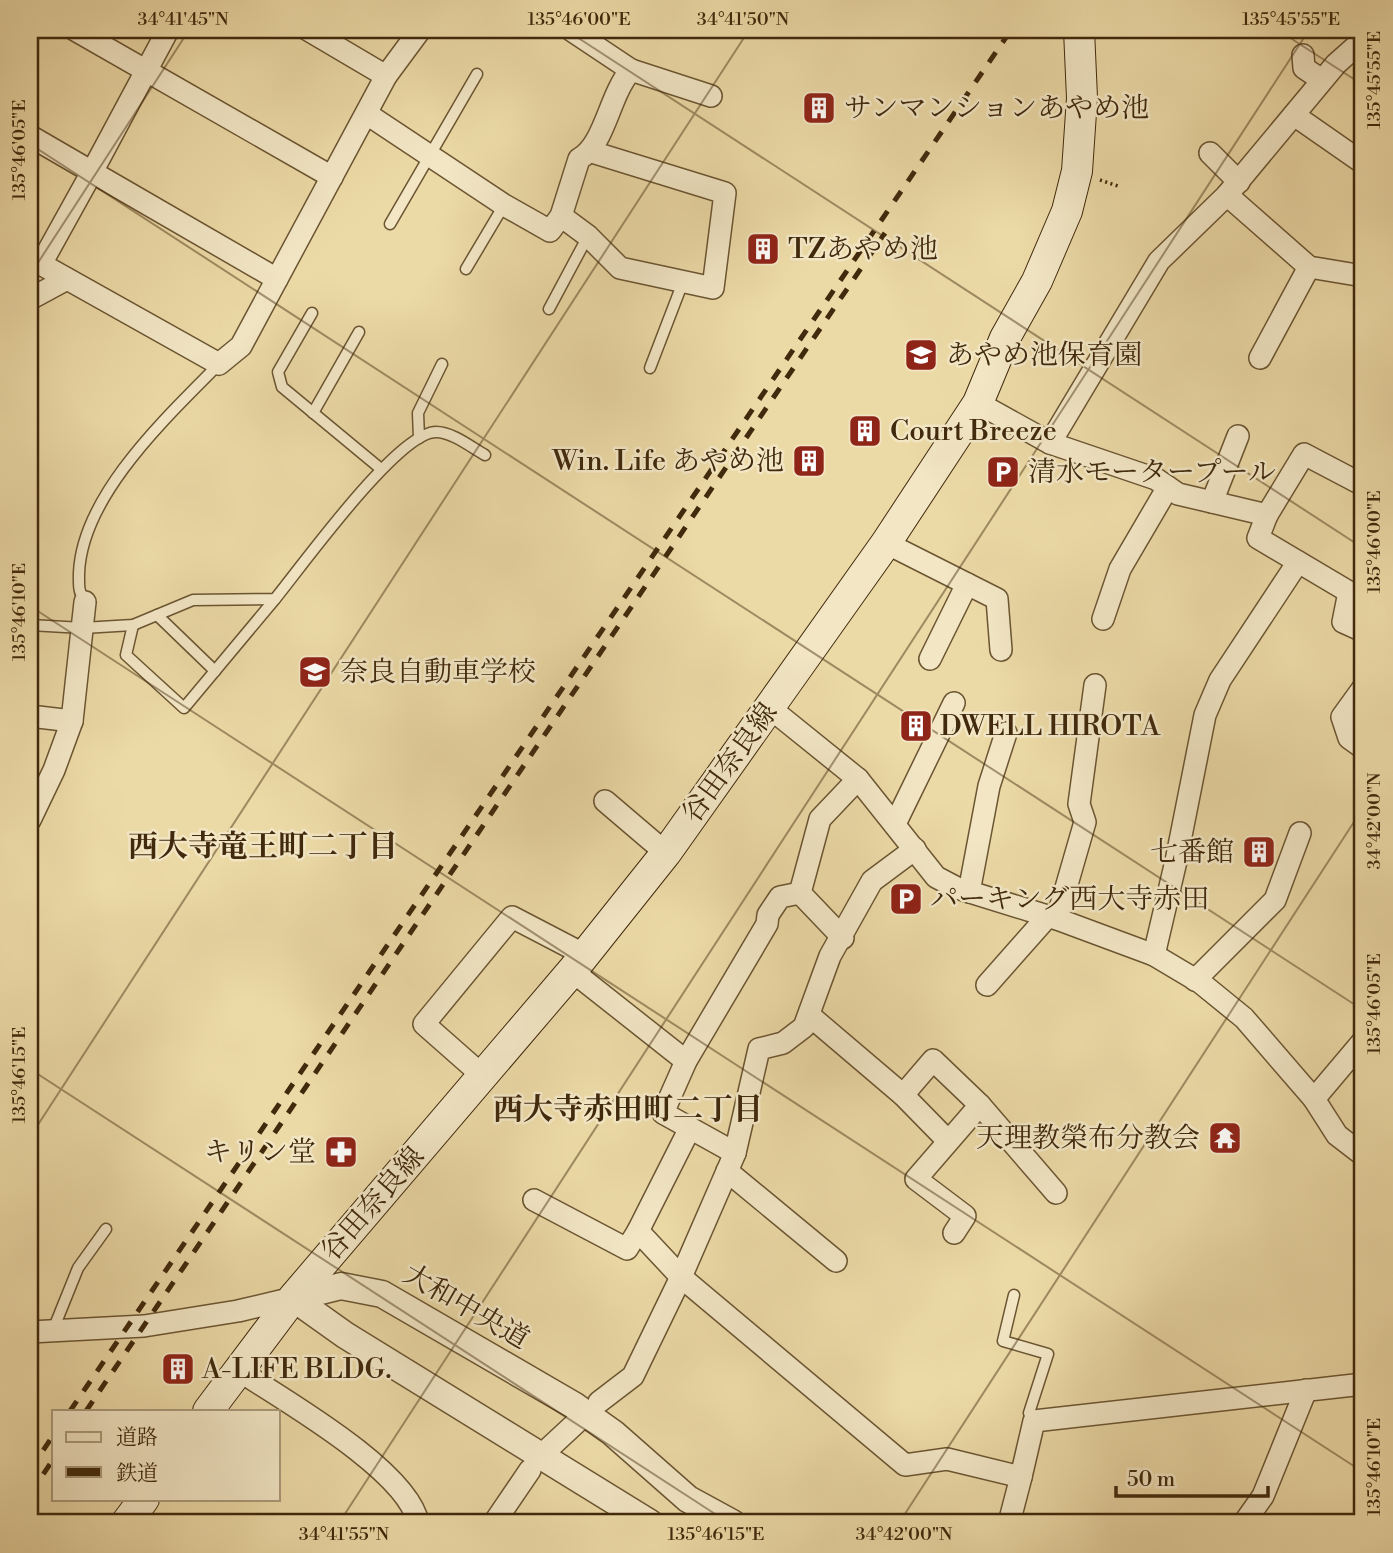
<svg xmlns="http://www.w3.org/2000/svg" width="1393" height="1553" viewBox="0 0 1393 1553" font-family="'Libre Bodoni','Noto Serif JP',serif">
  <rect width="100%" height="100%" fill="#ebd9a6"/>
  <filter id="stains"><feTurbulence type="fractalNoise" baseFrequency=".00286" numOctaves="4"/><feColorMatrix values="0 0 0 0 .2 0 0 0 0 .09 0 0 0 0 .02 0 0 0 .5 -.17"/></filter>
  <radialGradient id="worn" r=".72"><stop offset=".6" stop-color="#630" stop-opacity="0"/><stop offset="1" stop-color="#630" stop-opacity=".3"/></radialGradient>
  <g fill="none" stroke-linecap="round" stroke-linejoin="round">
    <defs>
      <g id="service">
        <polyline points="390,224 477,74"/>
        <polyline points="466,269 504,205"/>
        <polyline points="549,309 588,236"/>
        <polyline points="312,313 278,372 282,387 381,469"/>
        <polyline points="650,368 683,282"/>
        <polyline points="313,413 359,332"/>
        <polyline points="419,438 418,413 442,364"/>
        <path d="M85,602C78,592 79,585 79,573C82,495 168,416 219,364"/>
        <polyline points="157,615 215,671"/>
        <path d="M30,625L83,628L133,625L193,600L275,599C302,566 398,432 436,432C452,432 471,447 485,455"/>
        <polyline points="133,625 126,655 184,708 275,599"/>
        <polyline points="1014,1295 1003,1341 1048,1354 1029,1413 1034,1421"/>
        <polyline points="53,1330 78,1268 106,1229"/>
      </g>
      <g id="minor">
        <polyline points="75,30 332,177"/>
        <polyline points="168,30 92,172 277,279"/>
        <polyline points="308,30 386,76"/>
        <polyline points="1303,55 1304,68 1322,80"/>
        <polyline points="631,70 711,96"/>
        <path d="M367,114L504,205L550,231L561,216L579,159C605,145 609,95 631,70L571,30"/>
        <polyline points="1294,115 1363,163"/>
        <polyline points="30,136 92,172 41,264"/>
        <polyline points="1210,153 1239,182"/>
        <polyline points="1227,195 1309,267 1363,276"/>
        <polyline points="561,216 588,236 620,268 713,288 725,193 592,152"/>
        <polyline points="30,258 219,364 241,346 386,76 420,30"/>
        <polyline points="30,299 67,279"/>
        <polyline points="1260,358 1309,267"/>
        <polyline points="978,403 1050,443 1156,479 1178,494 1267,515 1258,538 1349,592 1343,622 1363,631"/>
        <polyline points="1050,443 1159,261 1227,195 1336,64 1363,40"/>
        <polyline points="1212,502 1238,436"/>
        <polyline points="1267,515 1304,454 1363,485"/>
        <polyline points="886,543 997,599 1001,650"/>
        <polyline points="1103,619 1120,569 1168,487"/>
        <polyline points="930,659 967,584"/>
        <polyline points="1363,688 1342,717 1349,738 1363,748"/>
        <polyline points="770,708 858,779 936,877 957,888 1057,919 1154,955 1201,983 1244,1018 1314,1099 1337,1135 1363,1155"/>
        <polyline points="30,716 72,721"/>
        <polyline points="605,801 666,853"/>
        <polyline points="30,820 54,770 72,721 85,602"/>
        <polyline points="895,824 954,703"/>
        <polyline points="969,892 989,786 1006,733"/>
        <polyline points="1057,919 1085,822 1079,804 1095,685"/>
        <polyline points="843,938 800,893 820,819 858,779"/>
        <polyline points="1154,955 1176,861 1205,715 1220,680 1298,562"/>
        <polyline points="572,971 686,1061"/>
        <polyline points="1195,980 1275,900 1300,833"/>
        <polyline points="987,985 1048,916"/>
        <polyline points="809,1015 903,1095 948,1141"/>
        <polyline points="483,1076 424,1024 512,917 585,955"/>
        <polyline points="903,1095 933,1060 980,1105 1056,1193"/>
        <polyline points="1314,1099 1363,1041"/>
        <polyline points="690,1128 638,1231 681,1277 905,1465 947,1459 1021,1477 1034,1421 1363,1384"/>
        <polyline points="735,1153 663,1113 686,1061 767,924 768,915 780,897 800,893"/>
        <polyline points="727,1171 836,1261"/>
        <polyline points="534,1200 627,1249 638,1231"/>
        <polyline points="954,1233 965,1216 916,1179 980,1105"/>
        <polyline points="30,1332 144,1326 238,1311 293,1298"/>
        <path d="M238,1370C282,1399 409,1471 418,1523"/>
        <polyline points="599,1402 633,1376 681,1277 735,1153 759,1049 783,1043 804,1027 830,956 872,881 915,849"/>
        <polyline points="549,1448 577,1422"/>
        <polyline points="494,1523 530,1470"/>
        <polyline points="1009,1523 1021,1477"/>
        <polyline points="1244,1523 1263,1496 1306,1390"/>
      </g>
      <g id="tertiary">
        <polyline points="293,1298 341,1286 382,1294 575,1406 613,1433 688,1499 732,1523"/>
        <polyline points="293,1298 345,1335 650,1523"/>
      </g>
      <g id="secondary">
        <polyline points="208,1411 293,1298 572,971 666,853 886,543 978,403 1005,338 1037,281 1067,211 1077,171 1082,98 1079,30"/>
        <polyline points="126,1523 144,1499"/>
      </g>
    </defs>
    <use href="#service" stroke="#6b5532" stroke-width="13"/>
    <use href="#minor" stroke="#6b5532" stroke-width="24"/>
    <use href="#tertiary" stroke="#6b5532" stroke-width="29"/>
    <use href="#secondary" stroke="#40290c" stroke-width="32"/>
    <polyline stroke="#40290c" stroke-width="3.5" stroke-dasharray="2 3.5" stroke-linecap="butt" points="1100,180 1118,186"/>
    <use href="#service" stroke="#f2e6c5" stroke-width="10"/>
    <use href="#minor" stroke="#f2e6c5" stroke-width="21"/>
    <use href="#tertiary" stroke="#f2e6c5" stroke-width="26"/>
    <use href="#secondary" stroke="#f2e6c5" stroke-width="30"/>
    <g stroke="#40290c" stroke-width="5" stroke-dasharray="12 12" stroke-linecap="butt">
      <polyline points="70,1411 1011,30"/>
      <polyline points="86,1411 885,233"/>
      <polyline points="30,1470 54,1434"/>
      <polyline points="30,1494 54,1458"/>
    </g>
  </g>
  <path fill="none" stroke="#40290c" stroke-width="2" stroke-opacity="0.45" d="M566,30L1363,548M1278,30L1363,85M30,144L1363,1010M30,275L189,30M30,606L1363,1472M30,1069L729,1523M30,1137L749,30M339,1523L1309,30M899,1523L1363,808"/>
  <defs>
    <symbol id="building-square" viewBox="-11 -11 22 22"><rect x="-9" y="-9" width="18" height="18" rx="4" fill="#8f2418" stroke="#f2e6c5"/><path d="M-4-6H4V6H1V3H-1V6H-4ZM-2.5-4.3h1.7v1.8h-1.7ZM.8-4.3h1.7v1.8H.8ZM-2.5-1h1.7V.8h-1.7ZM.8-1h1.7V.8H.8Z" fill="#fff"/></symbol>
    <symbol id="school-square" viewBox="-11 -11 22 22"><rect x="-9" y="-9" width="18" height="18" rx="4" fill="#8f2418" stroke="#f2e6c5"/><path d="M0-5L7-2L0 1L-7-2ZM-4 1L0 2.5L4 1V4Q0 6-4 4Z" fill="#fff"/></symbol>
    <symbol id="parking-square" viewBox="-11 -11 22 22"><rect x="-9" y="-9" width="18" height="18" rx="4" fill="#8f2418" stroke="#f2e6c5"/><path d="M-3.5-5.5H1a3.5 3.5 0 0 1 0 7H-1V5.5H-3.5ZM-1-3.4V-.6H.8a1.4 1.4 0 0 0 0-2.8Z" fill="#fff"/></symbol>
    <symbol id="temple-square" viewBox="-11 -11 22 22"><rect x="-9" y="-9" width="18" height="18" rx="4" fill="#8f2418" stroke="#f2e6c5"/><path d="M0-6L5-2H3V0L6.5 2.5H4V6H1.5V3h-3V6H-4V2.5H-6.5L-3 0V-2H-5Z" fill="#fff"/></symbol>
    <symbol id="pharmacy-square" viewBox="-11 -11 22 22"><rect x="-9" y="-9" width="18" height="18" rx="4" fill="#8f2418" stroke="#f2e6c5"/><path d="M-2-6h4v4h4v4h-4v4h-4v-4h-4v-4h4Z" fill="#fff"/></symbol>
  </defs>
  <g fill-rule="evenodd">
    <use href="#building-square" x="800" y="89" width="38" height="38"/>
    <use href="#building-square" x="744" y="230" width="38" height="38"/>
    <use href="#school-square" x="902" y="336" width="38" height="38"/>
    <use href="#building-square" x="846" y="412" width="38" height="38"/>
    <use href="#building-square" x="790" y="442" width="38" height="38"/>
    <use href="#parking-square" x="984" y="453" width="38" height="38"/>
    <use href="#school-square" x="296" y="653" width="38" height="38"/>
    <use href="#building-square" x="897" y="707" width="38" height="38"/>
    <use href="#building-square" x="1240" y="833" width="38" height="38"/>
    <use href="#parking-square" x="887" y="880" width="38" height="38"/>
    <use href="#temple-square" x="1206" y="1119" width="38" height="38"/>
    <use href="#pharmacy-square" x="322" y="1133" width="38" height="38"/>
    <use href="#building-square" x="159" y="1350" width="38" height="38"/>
  </g>
  <g text-anchor="middle" dominant-baseline="central" stroke-width="5" stroke-linejoin="round" paint-order="stroke">
    <g font-size="28" fill="#40290c" stroke="#f2e6c5" text-anchor="start">
      <text x="844" y="108">サンマンションあやめ池</text>
      <text x="788" y="249">TZあやめ池</text>
      <text x="946" y="355">あやめ池保育園</text>
      <text x="890" y="431">Court Breeze</text>
      <text x="784" y="461" text-anchor="end">Win. Life あやめ池</text>
      <text x="1028" y="472">清水モータープール</text>
      <text x="340" y="672">奈良自動車学校</text>
      <text x="940" y="726">DWELL HIROTA</text>
      <text x="1234" y="852" text-anchor="end">七番館</text>
      <text x="930" y="899">パーキング西大寺赤田</text>
      <text x="1200" y="1138" text-anchor="end">天理教榮布分教会</text>
      <text x="316" y="1152" text-anchor="end">キリン堂</text>
      <text x="202" y="1369">A-LIFE BLDG.</text>
    </g>
    <g font-size="28" fill="#40290c" stroke="#f2e6c5">
      <text transform="translate(730 763) rotate(-54)">谷田奈良線</text>
      <text transform="translate(373 1204) rotate(-49)">谷田奈良線</text>
      <text transform="translate(466 1307) rotate(30)">大和中央道</text>
    </g>
    <g font-size="30" font-weight="bold" fill="#40290c" stroke="#f2e6c5">
      <text x="263" y="847">西大寺竜王町二丁目</text>
      <text x="628" y="1110">西大寺赤田町二丁目</text>
    </g>
  </g>
  <rect width="1393" height="1553" fill="none" stroke="#ebd9a6" stroke-width="77"/>
  <rect x="52" y="1410" width="228" height="91" fill="#f2e6c5" stroke="#ab9a7b" stroke-width="2"/>
  <rect x="66" y="1432" width="35" height="10" fill="#f2e6c5" stroke="#ab9a7b" stroke-width="2"/>
  <text x="116" y="1444" font-size="21" fill="#40290c">道路</text>
  <rect x="66" y="1467" width="35" height="10" fill="#40290c" stroke="#ab9a7b" stroke-width="2"/>
  <text x="116" y="1480" font-size="21" fill="#40290c">鉄道</text>
  <path d="M1116 1486v10h152v-10" fill="none" stroke="#40290c" stroke-width="3.5"/>
  <text x="1127" y="1486" font-size="21" fill="#40290c" stroke="#f2e6c5" stroke-width="5" paint-order="stroke">50 m</text>
  <rect x="38" y="38" width="1316" height="1476" fill="none" stroke="#40290c" stroke-width="2.5"/>
  <g font-size="18" text-anchor="middle" fill="#40290c">
    <text x="183" y="25">34°41'45"N</text>
    <text x="579" y="25">135°46'00"E</text>
    <text x="743" y="25">34°41'50"N</text>
    <text x="1291" y="25">135°45'55"E</text>
    <text transform="translate(1374 80) rotate(-90)" y="6">135°45'55"E</text>
    <text transform="translate(19 150) rotate(-90)" y="6">135°46'05"E</text>
    <text transform="translate(1374 542) rotate(-90)" y="6">135°46'00"E</text>
    <text transform="translate(19 612) rotate(-90)" y="6">135°46'10"E</text>
    <text transform="translate(1374 821) rotate(-90)" y="6">34°42'00"N</text>
    <text transform="translate(1374 1004) rotate(-90)" y="6">135°46'05"E</text>
    <text transform="translate(19 1075) rotate(-90)" y="6">135°46'15"E</text>
    <text transform="translate(1374 1467) rotate(-90)" y="6">135°46'10"E</text>
    <text x="344" y="1540">34°41'55"N</text>
    <text x="716" y="1540">135°46'15"E</text>
    <text x="904" y="1540">34°42'00"N</text>
  </g>
  <rect width="100%" height="100%" filter="url(#stains)"/>
  <rect width="100%" height="100%" fill="url(#worn)"/>
</svg>
